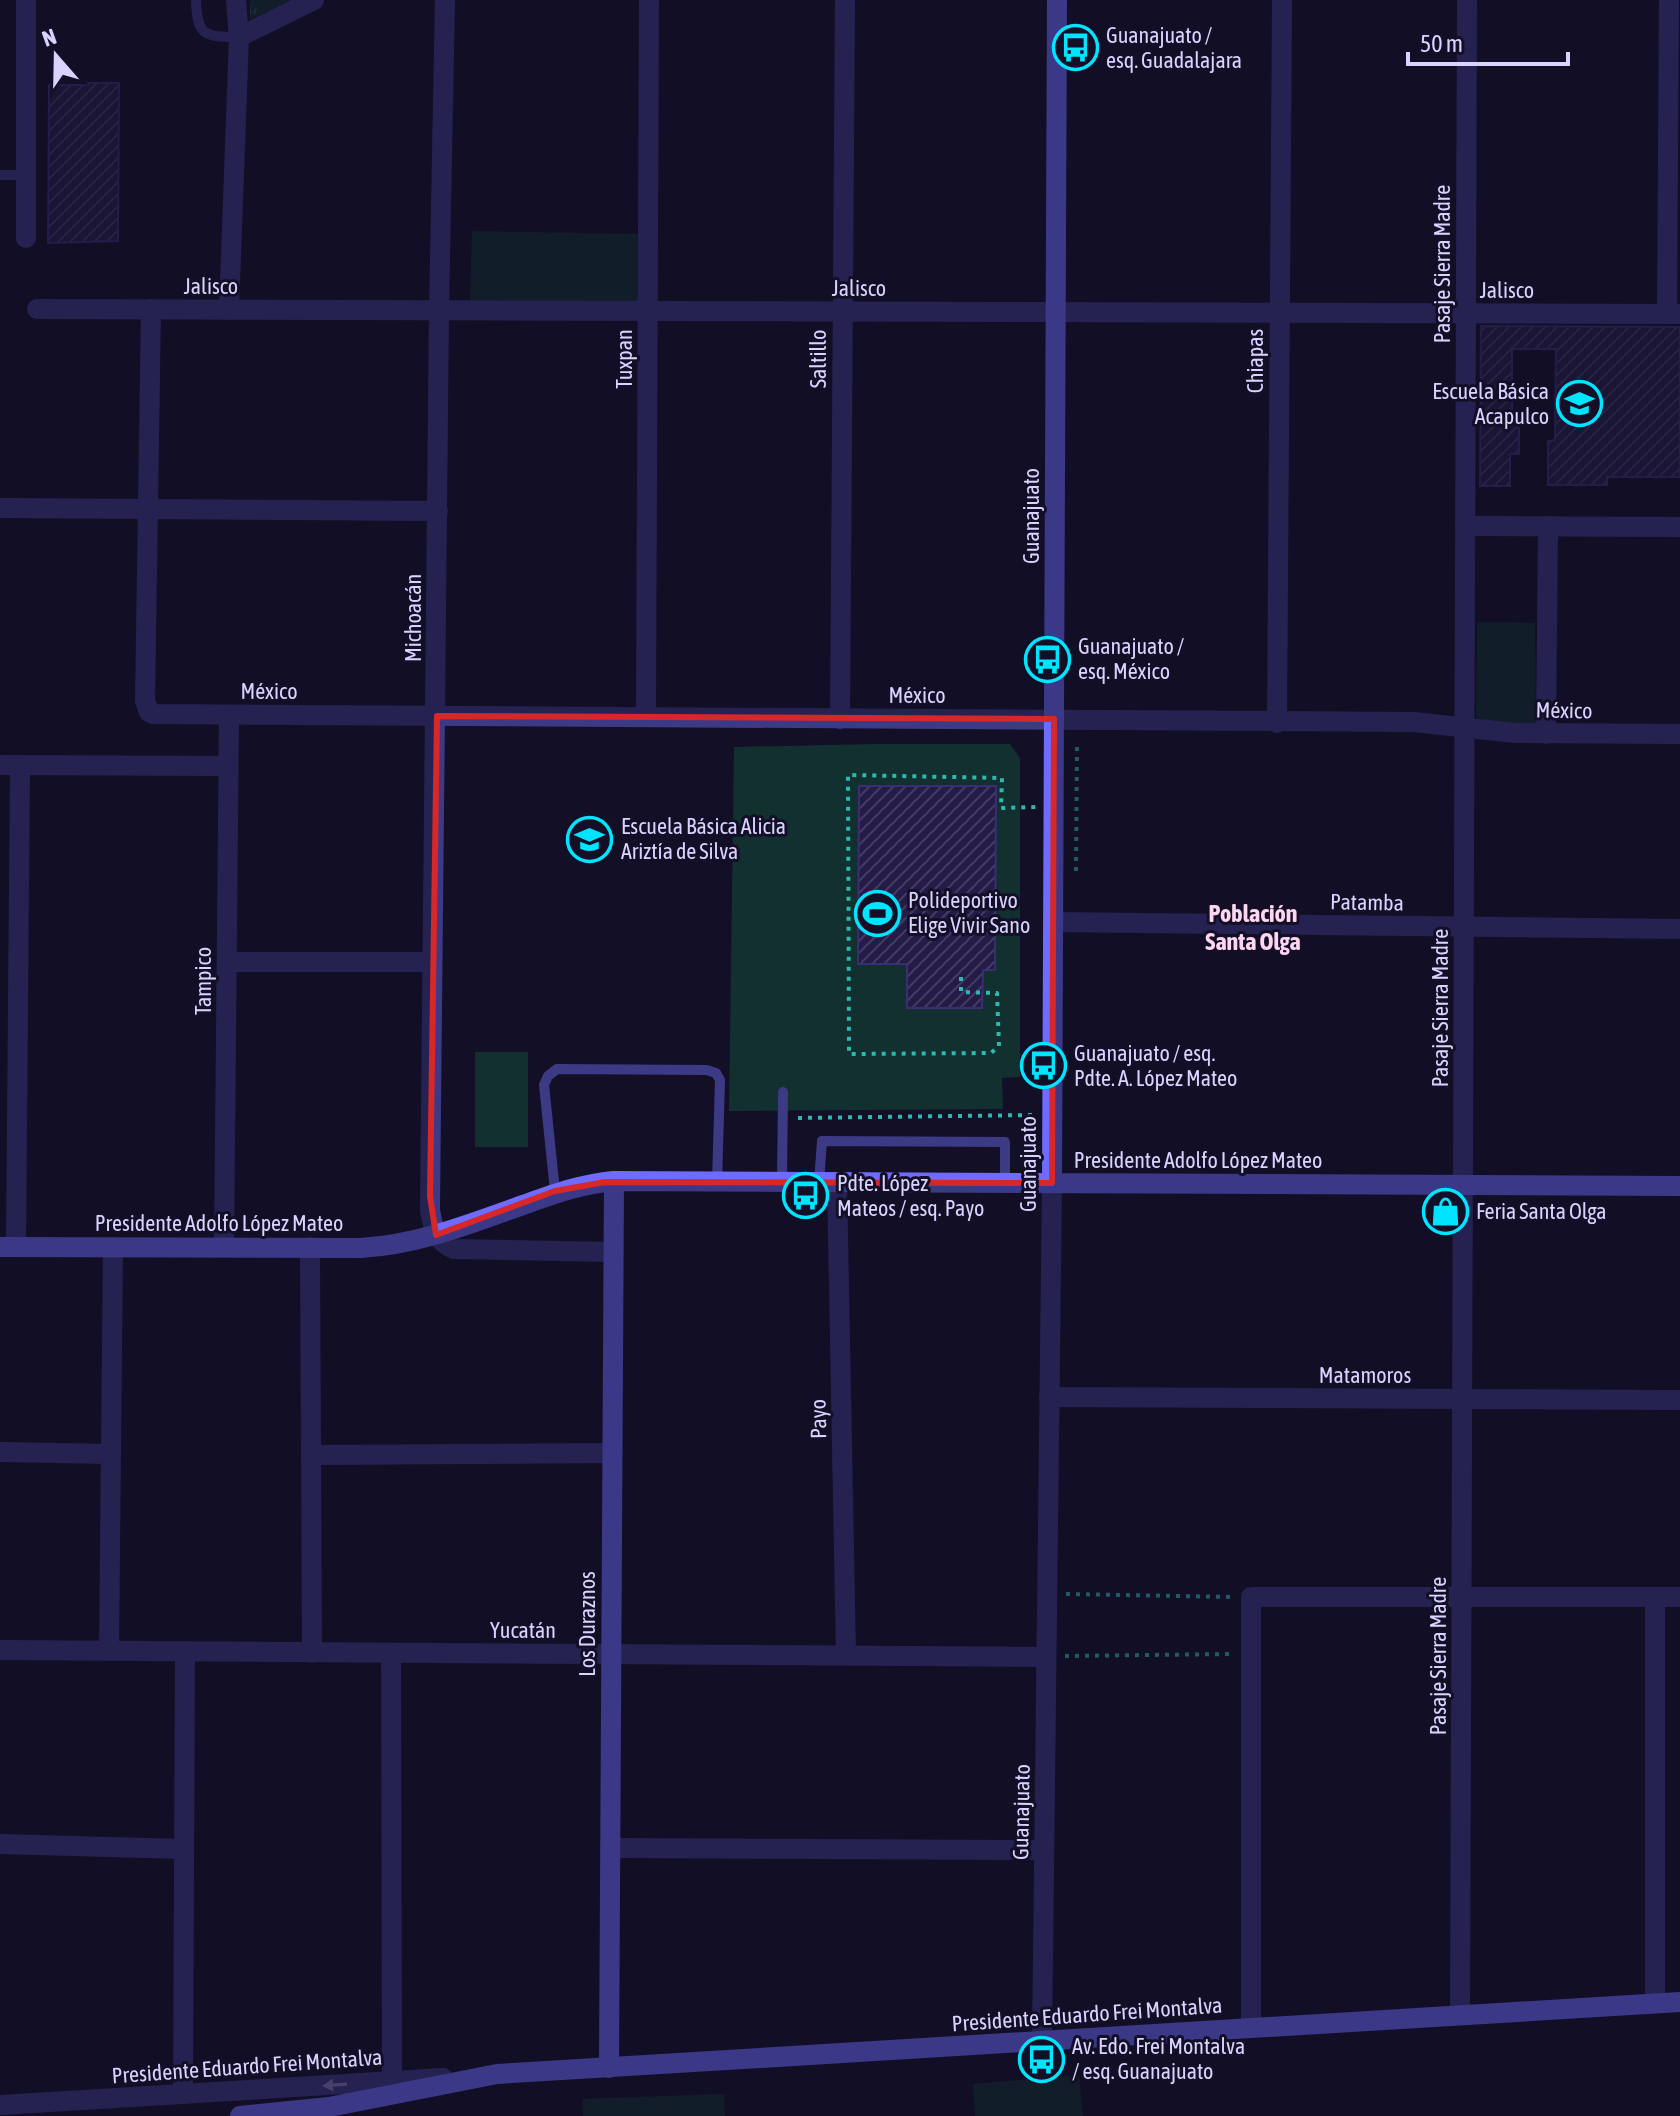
<svg xmlns="http://www.w3.org/2000/svg" width="1680" height="2116" viewBox="0 0 1680 2116" font-family="'Asap Condensed',sans-serif">
  <defs>
    <pattern id="grass-tufts" width="24" height="20" patternUnits="userSpaceOnUse" patternTransform="scale(2)"><rect width="24" height="20" fill="#12302f"/><path d="M3 7l-1-3M5 7V3M7 7l1-3M15 17l-1-3M17 17v-4M19 17l1-3" fill="none" stroke="#344d4e"/></pattern>
    <pattern id="building-hatch" width="6" height="6" patternUnits="userSpaceOnUse" patternTransform="scale(2)"><rect width="6" height="6" fill="#241b47"/><path d="M-1 1l2-2M0 6l6-6M5 7l2-2" fill="none" stroke="#433b63"/></pattern>
  </defs>
  <rect width="100%" height="100%" fill="#130f26"/>
  <polygon fill="url(#grass-tufts)" points="250,0 296,0 250,19"/>
  <g fill="#12302f">
    <polygon points="472,231 641,234 639,304 470,301"/>
    <polygon points="1477,622 1535,623 1536,725 1515,726 1476,718"/>
    <polygon points="873,744 1010,744 1020,758 1020,1077 1002,1078 1003,1109 729,1111 734,747"/>
    <rect x="475" y="1052" width="53" height="95"/>
    <polygon points="1079,2075 1083,2116 975,2116 973,2084"/>
    <polygon points="724,2094 725,2116 583,2116 582,2099"/>
  </g>
  <g fill="url(#building-hatch)" stroke="#3b2d73" stroke-width="2">
    <polygon points="88,83 119,83 118,241 48,243 49,85 88,85"/>
    <polygon points="1481,326 1680,327 1680,477 1607,477 1607,485 1548,485 1548,441 1555,440 1556,349 1512,349 1512,419 1519,419 1519,454 1510,454 1510,486 1480,486"/>
    <polygon points="859,786 996,786 995,970 983,970 982,1008 907,1008 907,964 858,964"/>
  </g>
  <g fill="none" stroke-linecap="round" stroke-linejoin="round">
    <g stroke="#2fb8b0" stroke-width="4" stroke-dasharray="4 6" stroke-linecap="butt">
      <polyline points="1076,871 1077,742"/>
      <polyline points="961,977 961,992 997,993 999,1046 991,1053 849,1054 848,775 1002,778 1001,808 1036,807"/>
      <polyline points="798,1118 1034,1115"/>
      <polyline points="1066,1594 1233,1597"/>
      <polyline points="1065,1656 1232,1654"/>
    </g>
    <g stroke="#3d3a85" stroke-width="10">
      <path d="M196,0C197,36 204,37 239,37"/>
      <polyline points="0,175 27,175"/>
      <polyline points="782,1182 783,1092"/>
      <polyline points="819,1182 822,1141 1005,1142 1005,1183"/>
      <polyline points="555,1191 544,1085 548,1076 557,1069 707,1070 716,1073 720,1080 717,1182"/>
    </g>
    <g stroke="#3d3a85" stroke-width="20">
      <polyline points="26,0 26,238"/>
      <path d="M445,0L439,310L430,1210C433,1228 436,1242 454,1249L613,1252"/>
      <polyline points="239,37 314,0"/>
      <polyline points="37,309 1680,314"/>
      <polyline points="151,309 145,701 149,712 153,714 1414,722 1515,733 1680,734"/>
      <polyline points="229,310 239,37 236,0"/>
      <polyline points="1667,314 1669,0"/>
      <polyline points="0,508 438,511"/>
      <polyline points="1465,526 1680,527"/>
      <polyline points="646,717 649,0"/>
      <polyline points="840,719 845,0"/>
      <polyline points="1277,723 1282,0"/>
      <polyline points="1546,734 1548,526"/>
      <polyline points="0,765 228,766"/>
      <polyline points="1053,922 1680,929"/>
      <polyline points="227,962 432,962"/>
      <polyline points="837,1182 846,1655"/>
      <polyline points="16,1247 20,765"/>
      <polyline points="224,1247 229,715"/>
      <polyline points="310,1247 312,1653"/>
      <polyline points="1049,1397 1680,1400"/>
      <polyline points="0,1452 111,1454"/>
      <polyline points="311,1455 612,1453"/>
      <polyline points="1655,1597 1655,2003"/>
      <polyline points="0,1650 1046,1657"/>
      <polyline points="109,1651 113,1247"/>
      <polyline points="391,1653 392,2081"/>
      <polyline points="0,1844 184,1849"/>
      <polyline points="610,1848 1044,1850"/>
      <polyline points="1460,2015 1467,0"/>
      <polyline points="1251,2028 1251,1597 1680,1597"/>
      <polyline points="1042,2041 1052,1183"/>
      <polyline points="183,2094 185,1652"/>
      <polyline points="0,2105 443,2078"/>
    </g>
    <g stroke="#6f6bff" stroke-width="20">
      <polyline points="1052,1183 1057,0"/>
      <path d="M0,1247L361,1248C417,1245 470,1224 523,1205C554,1194 581,1184 614,1181L1680,1186"/>
      <polyline points="609,2068 614,1181"/>
      <polyline points="240,2116 329,2107 497,2074 1680,2002"/>
    </g>
  </g>
  <defs><path id="oneway-solid" d="M-6-.8H1V-3.2L6.5 0L1 3.2V.8H-6Z" transform="scale(2)"/></defs>
  <use fill="#837fbc" href="#oneway-solid" transform="translate(335 2085) rotate(176)"/>
  <path d="M0 0H1680V2116H0ZM437,716L1054,719L1052,1183L605,1182L555,1191L436,1235L430,1196Z" fill="#130f26" fill-opacity=".55" fill-rule="evenodd"/>
  <path fill="none" stroke="#d62828" stroke-width="6" stroke-linejoin="round" d="M437,716L1054,719L1052,1183L605,1182L555,1191L436,1235L430,1196Z"/>
  <defs>
    <symbol id="bus-ring" viewBox="-11 -11 22 22"><circle r="9.5" fill="#130f26" stroke="#00e5ff" stroke-width="1.5"/><path d="M-5-6H5V4H4V6H2V4H-2V6H-4V4H-5ZM-3.5-4V0h7V-4ZM-3.5 1.2v1.5H-2V1.2ZM2 1.2v1.5H3.5V1.2Z" fill="#00e5ff"/></symbol>
    <symbol id="school-ring" viewBox="-11 -11 22 22"><circle r="9.5" fill="#130f26" stroke="#00e5ff" stroke-width="1.5"/><path d="M0-5L7-2L0 1L-7-2ZM-4 1L0 2.5L4 1V4Q0 6-4 4Z" fill="#00e5ff"/></symbol>
    <symbol id="stadium-ring" viewBox="-11 -11 22 22"><circle r="9.5" fill="#130f26" stroke="#00e5ff" stroke-width="1.5"/><path d="M0-5a6.5 5 0 1 0 0 10a6.5 5 0 1 0 0-10ZM-3.5-1.8h7v3.6h-7Z" fill="#00e5ff"/></symbol>
    <symbol id="shop-ring" viewBox="-11 -11 22 22"><circle r="9.5" fill="#130f26" stroke="#00e5ff" stroke-width="1.5"/><path d="M-5-2.5h2.3a2.7 3.5 0 0 1 5.4 0H5L5.5 6h-11ZM-1.5-2.5h3a1.5 2.3 0 0 0-3 0Z" fill="#00e5ff"/></symbol>
  </defs>
  <g fill-rule="evenodd">
    <use href="#bus-ring" x="1050" y="22" width="51" height="51"/>
    <use href="#school-ring" x="1554" y="378" width="51" height="51"/>
    <use href="#bus-ring" x="1022" y="634" width="51" height="51"/>
    <use href="#school-ring" x="564" y="814" width="51" height="51"/>
    <use href="#stadium-ring" x="852" y="888" width="51" height="51"/>
    <use href="#bus-ring" x="1018" y="1040" width="51" height="51"/>
    <use href="#bus-ring" x="780" y="1170" width="51" height="51"/>
    <use href="#shop-ring" x="1420" y="1186" width="51" height="51"/>
    <use href="#bus-ring" x="1016" y="2034" width="51" height="51"/>
  </g>
  <g text-anchor="middle" dominant-baseline="central" stroke-width="6" stroke-linejoin="round" paint-order="stroke">
    <g font-size="22" fill="#d9d4ff" stroke="#130f26" text-anchor="start">
      <text x="1106" y="35">Guanajuato /<tspan x="1106" dy="25">esq. Guadalajara</tspan></text>
      <text x="1549" y="391" text-anchor="end">Escuela Básica<tspan x="1549" dy="25">Acapulco</tspan></text>
      <text x="1078" y="646">Guanajuato /<tspan x="1078" dy="25">esq. México</tspan></text>
      <text x="621" y="826">Escuela Básica Alicia<tspan x="621" dy="25">Ariztía de Silva</tspan></text>
      <text x="908" y="900">Polideportivo<tspan x="908" dy="25">Elige Vivir Sano</tspan></text>
      <text x="1074" y="1053">Guanajuato / esq.<tspan x="1074" dy="25">Pdte. A. López Mateo</tspan></text>
      <text x="837" y="1183">Pdte. López<tspan x="837" dy="25">Mateos / esq. Payo</tspan></text>
      <text x="1476" y="1211">Feria Santa Olga</text>
      <text x="1072" y="2046">Av. Edo. Frei Montalva<tspan x="1072" dy="25">/ esq. Guanajuato</tspan></text>
    </g>
    <g font-size="22" fill="#d9d4ff" stroke="#130f26">
      <text transform="translate(1442 264) rotate(-90)">Pasaje Sierra Madre</text>
      <text x="211" y="286">Jalisco</text>
      <text x="859" y="288">Jalisco</text>
      <text x="1507" y="290">Jalisco</text>
      <text transform="translate(624 359) rotate(-90)">Tuxpan</text>
      <text transform="translate(818 359) rotate(-90)">Saltillo</text>
      <text transform="translate(1255 361) rotate(-90)">Chiapas</text>
      <text transform="translate(1031 516) rotate(-90)">Guanajuato</text>
      <text transform="translate(413 618) rotate(-90)">Michoacán</text>
      <text x="269" y="691">México</text>
      <text x="917" y="695">México</text>
      <text transform="translate(1564 710) rotate(1)">México</text>
      <text transform="translate(1367 902) rotate(1)">Patamba</text>
      <text transform="translate(203 981) rotate(-90)">Tampico</text>
      <text transform="translate(1440 1008) rotate(-90)">Pasaje Sierra Madre</text>
      <text x="1198" y="1160">Presidente Adolfo López Mateo</text>
      <text transform="translate(1028 1164) rotate(-90)">Guanajuato</text>
      <text x="219" y="1223">Presidente Adolfo López Mateo</text>
      <text x="1365" y="1375">Matamoros</text>
      <text transform="translate(818 1419) rotate(-91)">Payo</text>
      <text transform="translate(587 1624) rotate(-90)">Los Duraznos</text>
      <text x="523" y="1630">Yucatán</text>
      <text transform="translate(1438 1656) rotate(-90)">Pasaje Sierra Madre</text>
      <text transform="translate(1021 1812) rotate(-89)">Guanajuato</text>
      <text transform="translate(1087 2014) rotate(-4)">Presidente Eduardo Frei Montalva</text>
      <text transform="translate(247 2066) rotate(-4)">Presidente Eduardo Frei Montalva</text>
    </g>
    <g font-size="24" font-weight="bold" fill="#ffd6f0" stroke="#130f26">
      <text x="1253" y="913">Población<tspan x="1253" dy="28">Santa Olga</tspan></text>
    </g>
  </g>
  <g transform="translate(56 56) rotate(340)" stroke="#130f26" stroke-width="6" paint-order="stroke">
  <path d="M0-6L14 30L0 20L-14 30Z" fill="#d9d4ff"/>
  <text y="-12" font-size="22" font-weight="bold" text-anchor="middle" fill="#d9d4ff">N</text>
  </g>
  <path d="M1408 52v12h160v-12" fill="none" stroke="#d9d4ff" stroke-width="4"/>
  <text x="1420" y="52" font-size="24" fill="#d9d4ff" stroke="#130f26" stroke-width="6" paint-order="stroke">50 m</text>
</svg>
